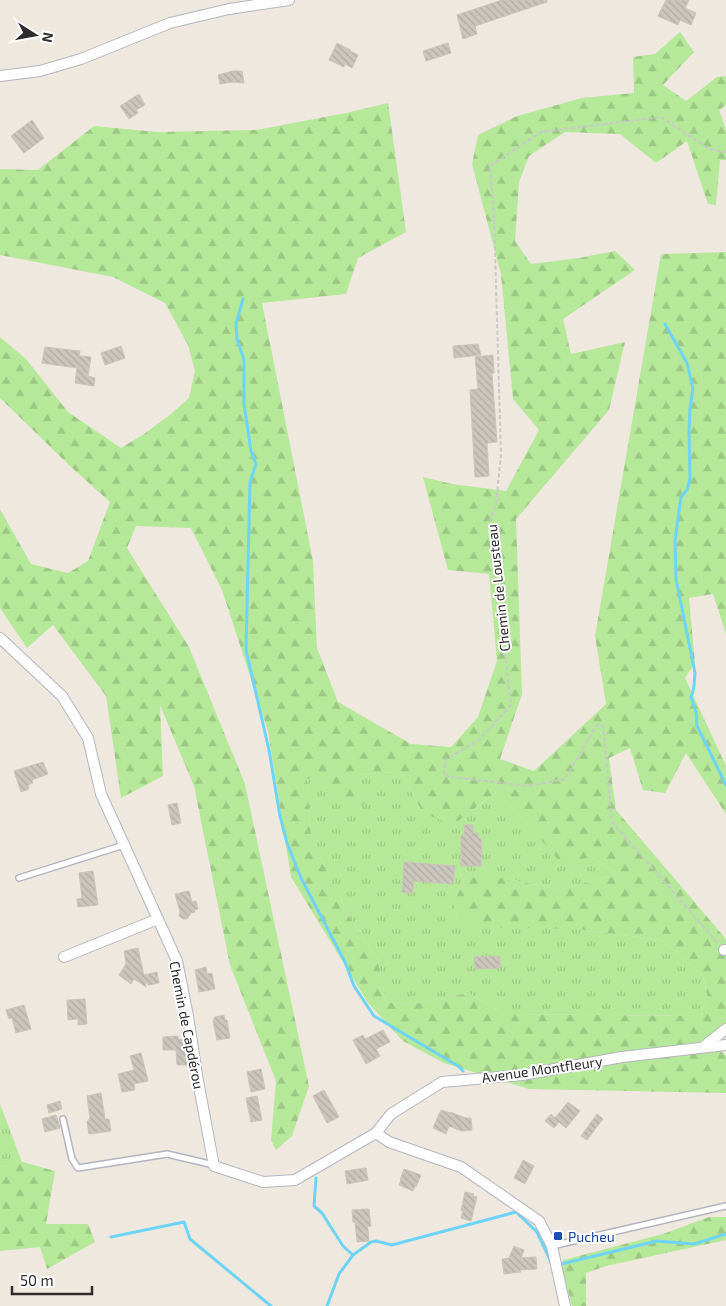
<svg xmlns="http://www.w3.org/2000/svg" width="726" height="1306" viewBox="0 0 726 1306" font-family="'Exo 2',sans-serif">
  <defs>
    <pattern id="grass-tufts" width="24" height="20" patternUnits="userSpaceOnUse" patternTransform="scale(1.25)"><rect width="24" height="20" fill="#b5e899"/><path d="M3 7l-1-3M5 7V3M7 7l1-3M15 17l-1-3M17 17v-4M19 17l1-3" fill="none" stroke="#9cc784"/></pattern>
    <pattern id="forest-firs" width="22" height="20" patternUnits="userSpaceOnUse" patternTransform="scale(1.25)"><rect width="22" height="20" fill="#b5e899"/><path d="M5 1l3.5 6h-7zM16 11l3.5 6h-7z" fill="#9cc784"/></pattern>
    <pattern id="building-back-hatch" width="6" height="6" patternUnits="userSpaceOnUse" patternTransform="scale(1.25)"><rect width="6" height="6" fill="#cbc6bd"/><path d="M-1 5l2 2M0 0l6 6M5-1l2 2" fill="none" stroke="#afaaa3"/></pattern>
  </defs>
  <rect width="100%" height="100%" fill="#efe8df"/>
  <g fill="url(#grass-tufts)">
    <polygon points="400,772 423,813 473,810 495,793 526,822 592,857 617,874 560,890 504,878 575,929 662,940 703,976 707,995 701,1016 505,1014 468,993 407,1005 386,1002 378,960 347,913 311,836 307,779 357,774"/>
    <polygon points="0,1104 22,1162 0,1167"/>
  </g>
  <g fill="url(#forest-firs)" fill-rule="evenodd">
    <path d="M680,32L694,52L663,85L686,101L717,77L726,76V105L719,110L726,129V160H720L716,205L708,204L687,141L656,163L620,134L565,132L529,156L519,182L515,241L531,264L579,258L615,251L635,270L563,319L571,354L625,342L609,410L516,519L522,694L500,759L534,771L606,704L595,636L661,254L726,252V634L713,594L689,598L695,663L685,678L726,766V814L686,753L665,793L643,790L630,748L609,758L616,810L726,939V1033L714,1042L726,1056V1093L529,1089L444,1063L403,1041L368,1003L291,877L268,731L222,590L191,528L136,526L127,548L189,647L245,784L309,1086L292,1136L276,1150L271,1140L276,1081L230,965L194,786L160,705L163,776L121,798L106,696L53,625L27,648L0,608V509L31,564L68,573L88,561L110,502L71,467L0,398V337L26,359L68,412L121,448L144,434L171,414L189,398L195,371L188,345L165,303L113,277L0,255V169L38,170L94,126L157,132L256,130L346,113L388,103L406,232L358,258L346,294L262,303L313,561L317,648L338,702L411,744L451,747L478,717L497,661L489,574L448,570L423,477L452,484L506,491L539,430L513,399L501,274L472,164L478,135L517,116L582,98L634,93L633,57L655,54ZM400,772L423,813L453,825L495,793L526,822L561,863L592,857L617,874L560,890L504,878L466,877L453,905L470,927L575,929L662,940L703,976L707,995L701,1016L505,1014L468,993L407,1005L386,1002L378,960L347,913L311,836L307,779L326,778L349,813L365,803L357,774Z"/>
    <polygon points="22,1162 55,1171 46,1224 88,1224 95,1242 47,1269 40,1247 0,1251 0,1167"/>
    <polygon points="709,1217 726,1217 726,1240 606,1266 586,1273 586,1306 572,1306 562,1268 563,1260 663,1234"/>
  </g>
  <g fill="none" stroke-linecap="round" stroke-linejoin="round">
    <g stroke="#6dd4f6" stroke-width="3">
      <polyline points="243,299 236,324 237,339 244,360 244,404 251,451 256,464 250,482 246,650 269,750 280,816 287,843 301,878 345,962 354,986 374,1016 458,1066 463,1071"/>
      <path d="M665,324L687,363L693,388L690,409L689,432L690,479L687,490L681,497L675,540L676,579L695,673C694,683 695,688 691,697L696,712L697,726L726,785"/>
      <polyline points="316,1178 314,1206 322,1213 343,1246 353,1255"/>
      <polyline points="111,1237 184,1222 190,1239 271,1306"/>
      <polyline points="557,1265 657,1241 694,1244 726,1234"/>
      <polyline points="327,1306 339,1274 353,1255 371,1242 376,1241 392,1245 516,1212 537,1232 551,1262"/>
    </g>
  </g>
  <g fill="url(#building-back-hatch)" stroke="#cbc4b8">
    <polygon points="502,0 547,0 547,2 475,26 477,34 463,39 457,15"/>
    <polygon points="666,0 689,0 685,8 696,13 691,25 680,20 678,25 658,16"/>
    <polygon points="337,43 351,50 350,51 358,55 352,68 345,64 344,67 329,60"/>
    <polygon points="448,43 451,53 426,61 423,51"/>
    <polygon points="233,71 242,71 244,83 232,82 220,84 218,75"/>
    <polygon points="139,94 145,105 136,110 138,113 129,119 120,106"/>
    <polygon points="32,120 44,138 24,153 11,136"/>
    <polygon points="478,344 481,355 454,358 453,346"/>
    <polygon points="121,346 125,358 105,365 101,353"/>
    <polygon points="45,347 80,351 79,356 91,357 88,376 95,378 94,386 75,383 77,368 42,363"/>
    <polygon points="493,355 494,373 492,373 497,442 487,443 489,476 475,477 470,390 478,389 475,357"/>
    <polygon points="43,762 48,774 32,780 33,783 28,785 29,789 21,792 14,771"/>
    <polygon points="177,803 181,823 172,825 168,805"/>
    <polygon points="464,825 473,825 473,833 478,833 478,838 481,838 482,857 481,858 481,866 461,866 461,835 464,835"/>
    <polygon points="404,862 455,866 453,884 414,881 412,894 402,892"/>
    <polygon points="93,871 98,905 78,907 77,899 82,898 79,873"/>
    <polygon points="189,891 192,902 196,901 198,909 194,910 195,912 191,913 187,919 183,919 179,916 180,912 175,894"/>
    <polygon points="138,948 144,975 157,972 159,983 148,985 148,983 145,983 146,987 134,979 131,984 119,975 126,964 124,951"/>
    <polygon points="500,956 500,968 475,969 474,957"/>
    <polygon points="206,967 207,974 212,973 215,989 199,992 195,970"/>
    <polygon points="85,999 87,1024 78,1025 78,1019 68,1020 67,1000"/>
    <polygon points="24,1005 31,1029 16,1033 12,1018 9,1019 6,1010"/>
    <polygon points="224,1015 225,1020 227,1020 230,1038 217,1040 213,1021 215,1017"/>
    <polygon points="383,1030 390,1042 376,1049 380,1056 366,1064 353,1040 363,1035 365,1039"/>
    <polygon points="178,1036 178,1039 185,1040 188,1065 177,1065 176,1050 163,1050 163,1037"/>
    <polygon points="141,1053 148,1081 134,1084 135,1090 122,1092 118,1074 134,1070 130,1056"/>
    <polygon points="261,1069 265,1089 251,1092 247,1072"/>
    <polygon points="324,1090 339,1117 327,1123 313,1096"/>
    <polygon points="101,1093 105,1119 109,1119 111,1131 89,1134 87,1122 90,1118 87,1096"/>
    <polygon points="257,1096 262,1120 251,1122 246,1098"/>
    <polygon points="60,1101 62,1109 49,1113 47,1105"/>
    <polygon points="568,1102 580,1111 566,1128 559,1122 554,1128 545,1121 551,1114 555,1118"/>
    <polygon points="441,1110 450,1113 450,1112 466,1118 471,1118 472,1130 461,1131 449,1126 446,1134 433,1128"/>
    <polygon points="597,1114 603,1119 587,1140 581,1136"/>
    <polygon points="56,1115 60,1128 45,1132 42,1119"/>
    <polygon points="523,1160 534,1166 525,1184 514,1178"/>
    <polygon points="366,1168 368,1180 347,1184 345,1171"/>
    <polygon points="404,1169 421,1175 416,1187 415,1186 413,1191 399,1185 401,1180 400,1180"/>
    <polygon points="465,1192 474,1194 473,1196 477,1197 471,1221 461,1218 463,1211 461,1211"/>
    <polygon points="369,1209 371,1226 367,1227 368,1229 369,1241 357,1242 355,1222 353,1222 352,1210"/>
    <polygon points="514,1246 524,1250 521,1258 536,1257 537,1269 520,1270 521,1272 504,1274 502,1259 509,1258"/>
  </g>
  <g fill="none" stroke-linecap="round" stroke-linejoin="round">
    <defs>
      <g id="service">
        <polyline points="19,878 124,845"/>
        <polyline points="63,1119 72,1159 78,1168 167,1154 214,1165"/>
        <polyline points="552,1246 726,1206"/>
      </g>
      <g id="minor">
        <polyline points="0,76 40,71 81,59 170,23 229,9 289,0"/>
        <polyline points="0,638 62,696 88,738 101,794 177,961 188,1016 198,1081 214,1166 263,1182 295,1180 376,1133 391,1114 442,1082 522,1075 622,1057 726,1045"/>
        <polyline points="724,950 726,950"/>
        <polyline points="64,957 158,919"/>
        <polyline points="703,1047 726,1029"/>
        <polyline points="376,1133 389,1142 461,1167 539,1221 552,1246 565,1306"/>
      </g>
    </defs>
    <use href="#service" stroke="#b3b6c1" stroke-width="8"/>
    <use href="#minor" stroke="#b3b6c1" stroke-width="12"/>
    <polyline stroke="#c8c8c8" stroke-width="2" stroke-dasharray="4 2.5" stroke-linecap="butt" points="717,942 612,822 603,726 597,725 565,779 528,786 444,776 445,760 479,740 511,705 489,524 496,503 501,455 494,217 490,166 541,132 661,117 709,149 726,152"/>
    <use href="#service" stroke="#fff" stroke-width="5"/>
    <use href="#minor" stroke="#fff" stroke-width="10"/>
  </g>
  <rect fill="#1a4fb4" stroke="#fff" stroke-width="2" x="553" y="1231" width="10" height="10" rx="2.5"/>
  <g text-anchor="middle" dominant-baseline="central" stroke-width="4" stroke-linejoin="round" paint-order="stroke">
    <g font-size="14" fill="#2d2d2d" stroke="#fff">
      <text transform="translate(498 588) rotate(-96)">Chemin de Lousteau</text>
      <text transform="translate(187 1025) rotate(79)">Chemin de Capdérou</text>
      <text transform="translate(542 1069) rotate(-8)">Avenue Montfleury</text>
    </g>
    <g font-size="14" fill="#164399" stroke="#fff" text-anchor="start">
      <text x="568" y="1236">Pucheu</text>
    </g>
  </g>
  <g transform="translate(35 35) rotate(101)" stroke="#ffffff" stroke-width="4" paint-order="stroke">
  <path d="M0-4L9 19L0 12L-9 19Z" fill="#2d2d2d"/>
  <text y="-8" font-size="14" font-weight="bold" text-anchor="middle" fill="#2d2d2d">N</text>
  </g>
  <path d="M12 1286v8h80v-8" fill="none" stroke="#2d2d2d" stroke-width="2.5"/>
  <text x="20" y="1286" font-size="15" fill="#2d2d2d" stroke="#ffffff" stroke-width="4" paint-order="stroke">50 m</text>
</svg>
